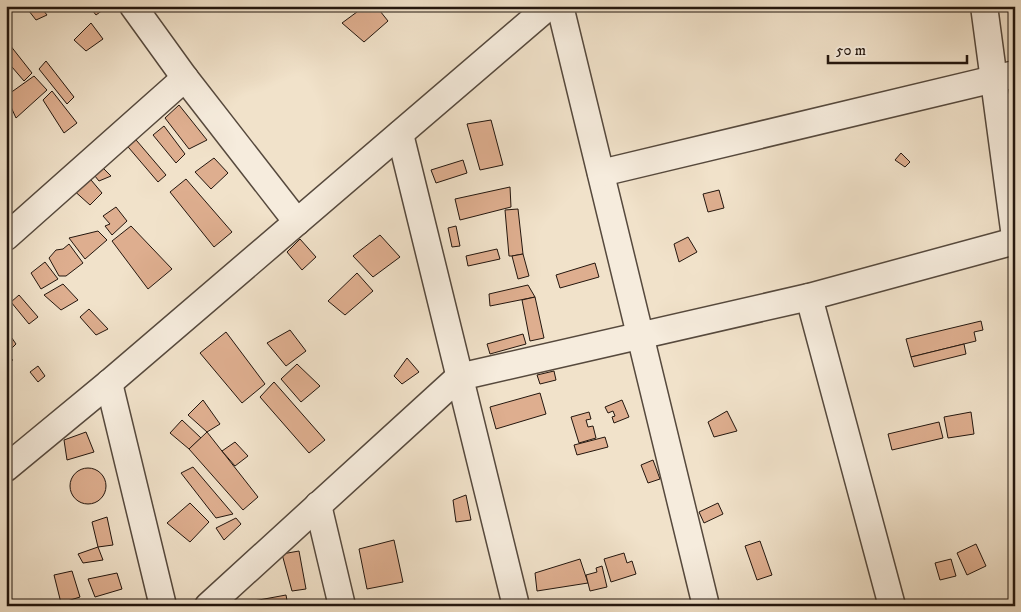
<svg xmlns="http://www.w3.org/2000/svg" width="1021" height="612" viewBox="0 0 1021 612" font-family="'IM FELL DW Pica',serif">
  <rect width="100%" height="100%" fill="#f1e2ca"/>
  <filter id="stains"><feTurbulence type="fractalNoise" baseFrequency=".004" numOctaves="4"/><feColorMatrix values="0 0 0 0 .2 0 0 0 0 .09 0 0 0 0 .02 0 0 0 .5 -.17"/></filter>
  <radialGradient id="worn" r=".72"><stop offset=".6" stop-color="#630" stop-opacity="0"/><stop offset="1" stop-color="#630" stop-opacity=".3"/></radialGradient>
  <g fill="#deae8f" stroke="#23160e">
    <polygon points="25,6 40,6 47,15 36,20"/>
    <polygon points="89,6 106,6 107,7 96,15"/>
    <polygon points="365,6 376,6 388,21 364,42 342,23"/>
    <polygon points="91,23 103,39 86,51 74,40"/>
    <polygon points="6,40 32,73 24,81 6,60"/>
    <polygon points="46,61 74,97 67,104 39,69"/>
    <polygon points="34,76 47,90 16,118 6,96"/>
    <polygon points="52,91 77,123 64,133 43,100"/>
    <polygon points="179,105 207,140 189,149 165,118"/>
    <polygon points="491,120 503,165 480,170 467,124"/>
    <polygon points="164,126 185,154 176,163 153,135"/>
    <polygon points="131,134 166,175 158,182 123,141"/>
    <polygon points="901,153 910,162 905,167 895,160"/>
    <polygon points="214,158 228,173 211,189 195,172"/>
    <polygon points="463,160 467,173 436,183 431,170"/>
    <polygon points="98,163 111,176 99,181 90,170"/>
    <polygon points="86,174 102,193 90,205 71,188"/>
    <polygon points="186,179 232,232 214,247 170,192"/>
    <polygon points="510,187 511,207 460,220 455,199"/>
    <polygon points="719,190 724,208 708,212 703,194"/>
    <polygon points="116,207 127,221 112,235 105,226 110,224 103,216"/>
    <polygon points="518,209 523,254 512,256 509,256 505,210"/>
    <polygon points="131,226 172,269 148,289 112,241"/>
    <polygon points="456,226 460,246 452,247 448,228"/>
    <polygon points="98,231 107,240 85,259 69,238"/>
    <polygon points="380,235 400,257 373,277 353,256"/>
    <polygon points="688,237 697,252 679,262 674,244"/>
    <polygon points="300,239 316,257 302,270 287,252"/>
    <polygon points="69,244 83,263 66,276 59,276 49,258 56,250 63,249"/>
    <polygon points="497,249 500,259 468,266 466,256"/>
    <polygon points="523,254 529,276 518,279 512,256"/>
    <polygon points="45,262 58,279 41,289 31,273"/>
    <polygon points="595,263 599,277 560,288 556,275"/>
    <polygon points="357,273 373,291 345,315 328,301"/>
    <polygon points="63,284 78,300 61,310 44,295"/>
    <polygon points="528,285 535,297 490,306 489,294"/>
    <polygon points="19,295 38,317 29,324 11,302"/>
    <polygon points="535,297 544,338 530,341 522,300"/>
    <polygon points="89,309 108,329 96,335 80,317"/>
    <polygon points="981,321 983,330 974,332 976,341 911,357 906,339"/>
    <polygon points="290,330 306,351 286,366 267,343"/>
    <polygon points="7,331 16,344 9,351 6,347"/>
    <polygon points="226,332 265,384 242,403 200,353"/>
    <polygon points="523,334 526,344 490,354 487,344"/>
    <polygon points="964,344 966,354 914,367 911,357"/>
    <polygon points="6,353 13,360 6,366"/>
    <polygon points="407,358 419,372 402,384 394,376"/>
    <polygon points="297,364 320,386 301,402 281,379"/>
    <polygon points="38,366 45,376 38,382 30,372"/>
    <polygon points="554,371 556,380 540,384 537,375"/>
    <polygon points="274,382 325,440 309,453 260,397"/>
    <polygon points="540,393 546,414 496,429 490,407"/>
    <polygon points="203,400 220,424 207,432 188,415"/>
    <polygon points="622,400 629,417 614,423 612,417 615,416 613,411 608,413 605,407"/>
    <polygon points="727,411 737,431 714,437 708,422"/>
    <polygon points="589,412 591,419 586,420 588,427 593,426 596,438 579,443 571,417"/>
    <polygon points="971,412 974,434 948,438 944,417"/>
    <polygon points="182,420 201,438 189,449 170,433"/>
    <polygon points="939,422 943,438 892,450 888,434"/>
    <polygon points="86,432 94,452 67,460 64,440"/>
    <polygon points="207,432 258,497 243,510 189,449"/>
    <polygon points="605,437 608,447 577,455 574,445"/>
    <polygon points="235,442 248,456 235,466 222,451"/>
    <polygon points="653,460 660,479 648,483 641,465"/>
    <polygon points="193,467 233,514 216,518 181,473"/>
    <circle cx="88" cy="486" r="18"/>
    <polygon points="466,495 471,520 456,522 453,500"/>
    <polygon points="190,503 209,522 190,542 167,523"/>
    <polygon points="718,503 723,514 704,523 699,512"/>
    <polygon points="107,517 113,545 98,547 92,522"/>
    <polygon points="236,518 241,524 224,540 216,528"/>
    <polygon points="394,540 403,582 367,589 359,549"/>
    <polygon points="760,541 772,575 757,580 745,546"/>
    <polygon points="976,544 986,566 967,575 957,553"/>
    <polygon points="98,547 103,560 83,563 78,554"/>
    <polygon points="299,551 306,589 292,591 282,554"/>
    <polygon points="624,553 627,563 632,561 636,574 611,582 604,559"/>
    <polygon points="580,559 588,583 537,591 535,573"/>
    <polygon points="951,559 956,576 940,580 935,563"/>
    <polygon points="602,566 607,587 590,591 586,575 597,572 596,568"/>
    <polygon points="72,571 80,597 61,603 54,575"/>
    <polygon points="117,573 122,589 95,597 88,579"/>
    <polygon points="286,595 288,606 250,606 248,602"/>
  </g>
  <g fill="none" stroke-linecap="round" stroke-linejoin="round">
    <defs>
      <g id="minor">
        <polyline points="133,6 185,78 297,222"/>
        <polyline points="560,6 706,606"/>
        <polyline points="984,6 1015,237"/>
        <polyline points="400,134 516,606"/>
        <polyline points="601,173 1015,74"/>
        <polyline points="6,237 185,78"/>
        <polyline points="809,297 892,606"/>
        <polyline points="109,383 163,606"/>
        <polyline points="6,468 109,383 549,6"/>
        <polyline points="318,505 342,606"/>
        <polyline points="208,606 459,377 809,297 1015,241"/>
      </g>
    </defs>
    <use href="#minor" stroke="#56493d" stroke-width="29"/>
    <use href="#minor" stroke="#f6ecdd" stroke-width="26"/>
  </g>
  <rect width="1021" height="612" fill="none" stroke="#f1e2ca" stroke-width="25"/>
  <rect x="8" y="8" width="1006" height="597" fill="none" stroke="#23160e" stroke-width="2.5"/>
  <rect x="12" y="12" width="996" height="587" fill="none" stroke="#23160e"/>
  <path d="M828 55v8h139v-8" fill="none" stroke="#23160e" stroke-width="2.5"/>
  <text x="836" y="55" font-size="15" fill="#23160e" stroke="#f6ecdd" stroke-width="4" paint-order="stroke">50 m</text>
  <rect width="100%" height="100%" filter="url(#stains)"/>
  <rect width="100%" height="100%" fill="url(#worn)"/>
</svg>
